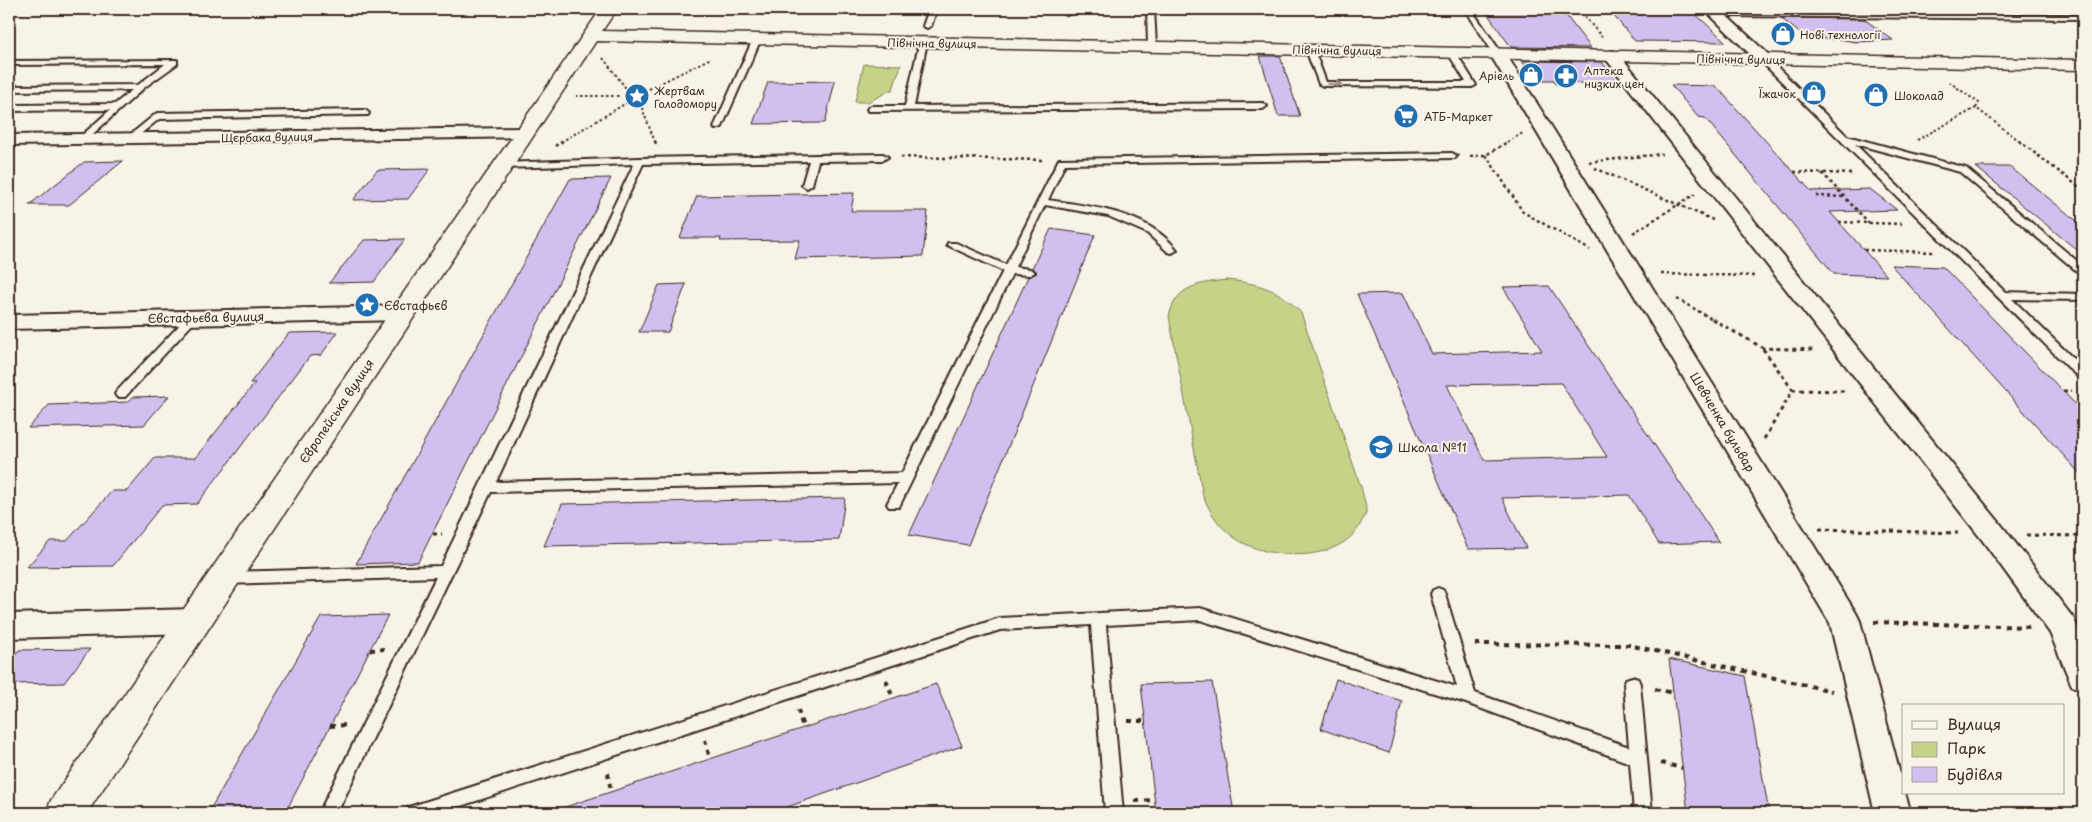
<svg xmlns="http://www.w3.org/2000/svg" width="2092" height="822" viewBox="0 0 2092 822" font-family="'Playpen Sans',sans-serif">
  <rect width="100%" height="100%" fill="#f7f3e8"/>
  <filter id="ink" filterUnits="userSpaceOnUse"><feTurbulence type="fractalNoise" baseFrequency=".02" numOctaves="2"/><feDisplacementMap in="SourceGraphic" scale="10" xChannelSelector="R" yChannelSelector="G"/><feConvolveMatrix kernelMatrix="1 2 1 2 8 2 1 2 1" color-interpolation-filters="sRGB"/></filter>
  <g filter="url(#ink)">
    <g fill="#c4d387" stroke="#807e52">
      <polygon points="864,64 901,65 893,89 868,102 855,102"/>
      <path d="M1227,280C1257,283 1281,289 1301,313L1362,490C1363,497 1367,506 1366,513C1366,516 1362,520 1361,523C1341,564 1268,561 1235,538C1219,527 1211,514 1203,496L1169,317C1175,286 1199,283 1227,280Z"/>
    </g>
    <g fill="#d1bff0" stroke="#3b2a1e" fill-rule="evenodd">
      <polygon points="1484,9 1561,9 1591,48 1511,47"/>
      <polygon points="1608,9 1690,9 1726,42 1635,41"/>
      <polygon points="1781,18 1864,19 1893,40 1856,42 1838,39 1807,39"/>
      <polygon points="1260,56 1280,56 1300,116 1278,116"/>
      <polygon points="1522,61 1602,62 1617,82 1556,84 1554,80 1535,80"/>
      <polygon points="835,81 825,123 753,124 768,82"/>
      <polygon points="1671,85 1716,86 1811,191 1870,189 1897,210 1830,212 1887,276 1834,274 1705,118 1698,117"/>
      <polygon points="123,161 69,205 29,205 84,162"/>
      <polygon points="1976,167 2010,167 2083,226 2083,255"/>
      <polygon points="430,169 408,199 353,200 377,170"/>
      <polygon points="611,178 418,562 356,564 570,179"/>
      <polygon points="854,193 851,211 928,211 923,256 795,259 800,240 720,241 721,238 680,238 697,196"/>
      <polygon points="1051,229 1095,235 968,545 909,535 1028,277 1037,273 1032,268"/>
      <polygon points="405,239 374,282 329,283 364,240"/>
      <polygon points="1891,265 1943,267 2083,412 2083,477"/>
      <polygon points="686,284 668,332 639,332 659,285"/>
      <path d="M1549,286L1719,542L1659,544L1629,495L1502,498L1526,548L1468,549L1357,294L1403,293L1432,354L1542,351L1503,287ZM1561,383L1607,457L1484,460L1447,385Z"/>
      <polygon points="338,332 321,355 310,356 197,504 162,505 113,566 27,567 50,541 67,541 112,491 127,491 155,458 195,458 255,383 250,383 289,333"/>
      <polygon points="169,396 144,425 28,428 49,405 128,402 133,397"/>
      <polygon points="845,498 839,540 544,546 562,504"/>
      <polygon points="388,615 285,813 208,813 321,617"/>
      <polygon points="90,649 64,683 9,684 9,662 19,650"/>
      <polygon points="1669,659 1745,676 1769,813 1688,813"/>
      <polygon points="1336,679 1402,701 1389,753 1321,729"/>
      <polygon points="1212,682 1234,813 1156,813 1141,684"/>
      <polygon points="936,684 962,746 770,813 560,813 559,809"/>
    </g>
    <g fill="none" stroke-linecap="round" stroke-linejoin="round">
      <defs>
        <g id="lane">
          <polygon points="929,9 937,9 931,26 927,28 923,26"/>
          <polygon points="1072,9 1082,9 1067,15 1063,13"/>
          <polygon points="1147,9 1154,9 1156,46 1152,48 1148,46"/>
          <polygon points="1465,9 1471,9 1502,54 1501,56 1495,56"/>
          <polygon points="1713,12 2083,15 2083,19 1716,16 1712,14"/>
          <polygon points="754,37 761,39 722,127 715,129 714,127"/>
          <polygon points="920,40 927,42 914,106 1263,103 1267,106 1263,109 868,111 867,109 871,106 905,106"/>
          <polygon points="1307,48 1314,50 1326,82 1466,82 1448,53 1452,51 1455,51 1476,85 1472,87 1323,86 1319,84 1306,50"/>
          <polygon points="1761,57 1767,57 1847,136 1966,168 2083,266 2083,274 2079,273 1960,172 1855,144 2005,292 2083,294 2083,300 2012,299 2083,368 2083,379 2079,378 1761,61"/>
          <polygon points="177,60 177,64 145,87 85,141 78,139 110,110 9,111 9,105 115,104 132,90 9,91 9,86 138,85 165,64 9,65 9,61"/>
          <polygon points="365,110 369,113 368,115 159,119 132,141 125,139 157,113"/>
          <path d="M1452,153L1457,156L1455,158L1065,164L1048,200C1093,207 1146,211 1177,250L1172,253L1168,252L1147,233L1108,216L1045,205L1015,267L1030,269L1035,272L1030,275L1012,274L899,507H889L887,504L898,483L491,492L337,813H319L436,577L226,584L221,582L219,578L221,574L226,572L441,566L634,164L503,168L498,165L500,163L640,158L883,154L888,157L883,160L818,161L812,185L807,188L802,185L809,161L643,164L496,482L902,473L1003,271L947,245L948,243H956L1006,265L1059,159Z"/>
          <polygon points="192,315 198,318 196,320 125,397 117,397 115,394 117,391 188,316"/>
          <polygon points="1438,588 1443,590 1445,594 1475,693 1629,747 1624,684 1626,679 1632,677 1638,679 1640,684 1652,813 1634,813 1630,763 1466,703 1200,620 1106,625 1123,813 1105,813 1091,625 1000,630 439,813 406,813 409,807 415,805 1000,618 1200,608 1457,687 1431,594 1433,590"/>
        </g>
        <g id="street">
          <polygon points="1704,9 1719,9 1770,56 1772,59 1770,62 1758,62"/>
          <polygon points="1498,49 1506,54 1856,613 1860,621 1903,785 1903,793 1905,793 1911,813 1875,813 1830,623 1490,54"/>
          <polygon points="1612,51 1618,53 2003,527 2074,619 2083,640 2083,690 2072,686 2050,633 1983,541 1606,59 1604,56"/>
          <polygon points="524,128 530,129 533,133 530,137 9,145 9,135"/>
          <polygon points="403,306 411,308 414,313 411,318 403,320 9,329 9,315"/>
          <polygon points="194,609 205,613 209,621 205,629 194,633 9,638 9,614"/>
        </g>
        <polygon id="secondary" points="601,9 617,9 602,31 2083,60 2083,70 596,41 87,813 46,813 51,800"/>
      </defs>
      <use href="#lane" stroke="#3b2a1e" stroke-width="4"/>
      <use href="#street" stroke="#3b2a1e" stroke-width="4"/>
      <use href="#secondary" stroke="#3b2a1e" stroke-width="3"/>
      <g stroke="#3b2a1e" stroke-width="2" stroke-dasharray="2.5 2.5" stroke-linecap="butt">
        <polyline points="1342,9 1343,11"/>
        <polyline points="1404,9 1406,12"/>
        <polyline points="1578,9 1602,37"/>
        <polyline points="603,58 628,91"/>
        <polyline points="1949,82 1979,103 1976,108 2021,142"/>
        <polyline points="649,89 711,58"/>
        <polyline points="576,96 621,96"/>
        <polyline points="640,103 655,142"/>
        <polyline points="1917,140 1976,108"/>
        <polyline points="561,142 628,102"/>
        <polyline points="1507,142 1523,133"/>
      </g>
      <g stroke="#3b2a1e" stroke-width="2.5" stroke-dasharray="3 3" stroke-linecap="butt">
        <polyline points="655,141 656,144"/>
        <polyline points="2019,141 2083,190"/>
        <polyline points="555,146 563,141"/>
        <polyline points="1486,155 1523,212 1590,250"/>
        <polyline points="1470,156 1486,155 1509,141"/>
        <polyline points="901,157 1043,160"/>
        <polyline points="1589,162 1662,154"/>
        <polyline points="1595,168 1713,220"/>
        <polyline points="1794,172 1854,174"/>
        <polyline points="1822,173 1869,223"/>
        <polyline points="1816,196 1845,197"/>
        <polyline points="1839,222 1903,224"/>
        <polyline points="1633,233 1695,194"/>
        <polyline points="1864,250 1933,252"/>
        <polyline points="1661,274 1757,276"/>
        <polyline points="1677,299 1714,320"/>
      </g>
      <g stroke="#3b2a1e" stroke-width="3" stroke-dasharray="4 4" stroke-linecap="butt">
        <polyline points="1712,319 1763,348 1815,350"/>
        <polyline points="1763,349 1793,390"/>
        <polyline points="2063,391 2072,391"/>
        <polyline points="1764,439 1793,390 1847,391"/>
        <polyline points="1819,529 1958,533"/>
        <polyline points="433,534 442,534"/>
        <polyline points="2026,535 2083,536"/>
      </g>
      <g stroke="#3b2a1e" stroke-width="4" stroke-dasharray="5 5" stroke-linecap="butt">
        <polyline points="1874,622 2030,627"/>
        <polyline points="1475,644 1629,645 1832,691"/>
        <polyline points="370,650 384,649"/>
        <polyline points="886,680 893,698"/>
        <polyline points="1655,689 1673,693"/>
        <polyline points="798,710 803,728"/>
        <polyline points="1128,721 1145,721"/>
        <polyline points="330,726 347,725"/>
        <polyline points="705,740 710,759"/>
        <polyline points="1661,763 1682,768"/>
        <polyline points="608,773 611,792"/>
        <polyline points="1135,801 1154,800"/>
        <polyline points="286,811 308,811"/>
      </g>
      <use href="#lane" fill="#f7f3e8" fill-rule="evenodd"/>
      <use href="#street" fill="#f7f3e8" fill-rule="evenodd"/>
      <use href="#secondary" fill="#f7f3e8" fill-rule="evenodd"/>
    </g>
    <defs><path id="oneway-solid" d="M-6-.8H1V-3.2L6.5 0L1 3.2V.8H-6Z" transform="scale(1.25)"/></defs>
    <use fill="#998e83" href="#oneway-solid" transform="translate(1335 84)"/>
  </g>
  <defs>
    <symbol id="shop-disc" viewBox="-11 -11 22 22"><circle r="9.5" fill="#1f6fb2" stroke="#f7f3e8"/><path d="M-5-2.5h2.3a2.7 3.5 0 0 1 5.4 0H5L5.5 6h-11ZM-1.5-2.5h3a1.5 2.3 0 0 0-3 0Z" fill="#fff"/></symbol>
    <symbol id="pharmacy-disc" viewBox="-11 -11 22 22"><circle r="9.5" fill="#1f6fb2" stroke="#f7f3e8"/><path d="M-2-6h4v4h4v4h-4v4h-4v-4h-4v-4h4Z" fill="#fff"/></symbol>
    <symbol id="sight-disc" viewBox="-11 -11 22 22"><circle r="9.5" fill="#1f6fb2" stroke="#f7f3e8"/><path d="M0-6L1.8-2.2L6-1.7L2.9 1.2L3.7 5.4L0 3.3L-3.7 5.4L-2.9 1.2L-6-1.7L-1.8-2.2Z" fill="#fff"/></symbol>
    <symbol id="supermarket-disc" viewBox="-11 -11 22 22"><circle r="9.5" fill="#1f6fb2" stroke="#f7f3e8"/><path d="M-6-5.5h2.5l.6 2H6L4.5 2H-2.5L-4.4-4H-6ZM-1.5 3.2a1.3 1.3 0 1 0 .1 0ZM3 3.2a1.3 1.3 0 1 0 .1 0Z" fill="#fff"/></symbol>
    <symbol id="school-disc" viewBox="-11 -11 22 22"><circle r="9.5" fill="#1f6fb2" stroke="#f7f3e8"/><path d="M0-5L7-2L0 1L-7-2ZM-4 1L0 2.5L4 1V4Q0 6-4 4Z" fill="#fff"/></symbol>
  </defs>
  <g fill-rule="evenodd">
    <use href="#shop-disc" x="1769" y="20" width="28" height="28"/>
    <use href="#shop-disc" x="1517" y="61" width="28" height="28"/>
    <use href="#pharmacy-disc" x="1552" y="62" width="28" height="28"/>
    <use href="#shop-disc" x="1800" y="79" width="28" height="28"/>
    <use href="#shop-disc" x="1862" y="81" width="28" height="28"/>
    <use href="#sight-disc" x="623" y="82" width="28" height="28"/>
    <use href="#supermarket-disc" x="1392" y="102" width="28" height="28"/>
    <use href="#sight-disc" x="353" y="291" width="28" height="28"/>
    <use href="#school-disc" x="1367" y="433" width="28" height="28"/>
  </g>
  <g text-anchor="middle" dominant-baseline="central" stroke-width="4" stroke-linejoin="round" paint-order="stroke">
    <g font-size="11" fill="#3b2a1e" stroke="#f7f3e8" text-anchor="start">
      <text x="1800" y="34">Нові технології</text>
      <text x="1584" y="70">Аптека<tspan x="1584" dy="13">низких цен</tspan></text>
      <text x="1514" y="75" text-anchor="end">Аріель</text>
      <text x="654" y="90">Жертвам<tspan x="654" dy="13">Голодомору</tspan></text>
      <text x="1796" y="93" text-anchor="end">Їжачок</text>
      <text x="1894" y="95">Шоколад</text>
      <text x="1424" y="116">АТБ-Маркет</text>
    </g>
    <g font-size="11" fill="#3b2a1e" stroke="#f7f3e8">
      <text transform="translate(932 43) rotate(1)">Північна вулиця</text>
      <text transform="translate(1337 50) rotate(1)">Північна вулиця</text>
      <text transform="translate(1741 59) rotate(1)">Північна вулиця</text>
      <text transform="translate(267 137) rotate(-1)">Щєрбака вулиця</text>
    </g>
    <g font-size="12" fill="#3b2a1e" stroke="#f7f3e8" text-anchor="start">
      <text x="384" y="305">Євстафьєв</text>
      <text x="1398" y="447">Школа №11</text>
    </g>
    <g font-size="12" fill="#3b2a1e" stroke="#f7f3e8">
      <text transform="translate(206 317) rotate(-1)">Євстафьєва вулиця</text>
      <text transform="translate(336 411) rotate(-56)">Європейська вулиця</text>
      <text transform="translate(1723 422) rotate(59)">Шевченка бульвар</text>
    </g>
  </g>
  <rect width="2092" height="822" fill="none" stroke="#f7f3e8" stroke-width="30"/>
  <rect x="15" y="15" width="2062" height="792" fill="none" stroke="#3b2a1e" stroke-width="2" filter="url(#ink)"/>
  <rect x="1902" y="704" width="162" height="90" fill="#f7f3e8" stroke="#aca397"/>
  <rect x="1912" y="721" width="25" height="8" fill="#f7f3e8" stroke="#aca397"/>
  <text x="1947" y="730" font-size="15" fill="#3b2a1e">Вулиця</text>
  <rect x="1912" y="742" width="25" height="15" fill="#c4d387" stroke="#aca397"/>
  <text x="1947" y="754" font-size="15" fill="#3b2a1e">Парк</text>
  <rect x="1912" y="767" width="25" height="15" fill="#d1bff0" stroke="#aca397"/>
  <text x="1947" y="780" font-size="15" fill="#3b2a1e">Будівля</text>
</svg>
